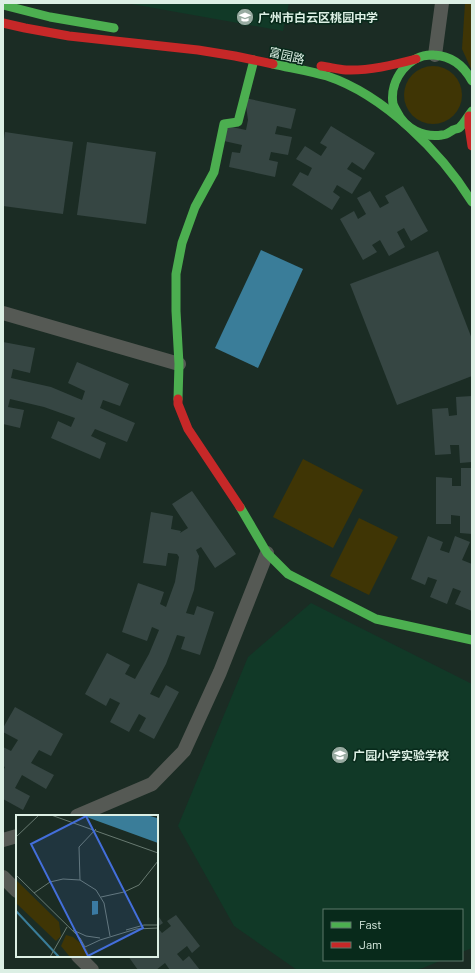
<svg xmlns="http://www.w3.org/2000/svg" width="475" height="973" viewBox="0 0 475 973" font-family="Barlow,'Noto Sans SC',sans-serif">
  <rect width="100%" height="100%" fill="#1b2c24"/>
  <g fill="#113927">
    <polygon points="126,3 289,3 283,31"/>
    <polygon points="311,603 472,684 472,948 462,952 462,910 324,910 324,960 442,960 423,968 412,970 297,970 234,926 178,826 248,657"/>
  </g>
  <g fill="#3f3505">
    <polygon points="465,3 472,3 472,71 462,49"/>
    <circle cx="433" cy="95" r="29"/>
    <polygon points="303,459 363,490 333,548 273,517"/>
    <polygon points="359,518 398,537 369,595 330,576"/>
  </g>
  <polygon fill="#3a7d99" points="261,250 303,269 258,368 215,348"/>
  <g fill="#364643">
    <polygon points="245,98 296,109 291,129 277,126 275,134 292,137 288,155 271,152 269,160 278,162 275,177 229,167 232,152 240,153 242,145 224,141 227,126 246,130 248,120"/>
    <polygon points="331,126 375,153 364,170 352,162 347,169 362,178 352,194 337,185 333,192 340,197 332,210 292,185 300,172 308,176 312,168 296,159 305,146 321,156 327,147 320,143"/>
    <polygon points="5,132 73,142 63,214 3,206 3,146"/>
    <polygon points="87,142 156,152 146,224 77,215"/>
    <polygon points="403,186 428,231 411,241 404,228 397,232 405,247 389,256 380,240 372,245 377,252 363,260 340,219 354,211 358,219 366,214 357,198 370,191 380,208 389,203 385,196"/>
    <polygon points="438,251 472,339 472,376 397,405 350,284"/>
    <polygon points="3,342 35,348 30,373 13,369 11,378 51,387 82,400 85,391 68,383 77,362 129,384 120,406 103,400 100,408 135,423 127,442 95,429 91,436 106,443 100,459 51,438 58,421 71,427 75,418 44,407 10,399 8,407 24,410 20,428 3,424"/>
    <polygon points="472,396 472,462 460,463 459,445 450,445 451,454 435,455 432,409 448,408 449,416 457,415 456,397"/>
    <polygon points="461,468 472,468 472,534 460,533 460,516 451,515 451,524 436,524 436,477 452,478 452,486 461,486"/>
    <polygon points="192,491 236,554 215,568 201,547 196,550 199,556 194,590 186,613 194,615 197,606 214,612 200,655 181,649 185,637 177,635 166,664 150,694 159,698 166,685 179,692 154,739 139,731 146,718 139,714 129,732 110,722 120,703 110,698 106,706 85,694 107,653 130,665 125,674 135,679 149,654 159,630 152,627 147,641 122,632 138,583 164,592 160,604 166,607 175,582 179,557 177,554 168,553 166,566 143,563 151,512 173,516 171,529 181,531 180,533 188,528 172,504"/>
    <polygon points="428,536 443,542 440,550 449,553 455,536 470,542 462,560 472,564 472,611 455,604 461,591 453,588 447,604 430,597 437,580 428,577 425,585 411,579"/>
    <polygon points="15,707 63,734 51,756 39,750 31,763 54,775 46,789 22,775 15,788 30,796 23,810 3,799 3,771 5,767 3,766 3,747 11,751 18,740 3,732 3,728"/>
    <polygon points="157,914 163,923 157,927 162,933 171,926 167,921 176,915 200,946 192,953 187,946 177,954 183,961 189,956 200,970 170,970 165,963 156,970 138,970 128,956 157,956"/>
  </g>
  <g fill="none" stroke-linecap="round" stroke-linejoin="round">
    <g stroke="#555954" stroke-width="14">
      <polyline points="435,55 442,3"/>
      <polyline points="3,313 179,364"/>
      <polyline points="77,816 152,784 184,751 220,672 267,553"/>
      <polyline points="3,840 17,836"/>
      <polyline points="3,877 17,891"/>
      <polyline points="78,956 92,970"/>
    </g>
    <g stroke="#4caf50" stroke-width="9">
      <polyline points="3,5 50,17 114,28"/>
      <path d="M273,64C291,68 310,71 327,76C384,95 441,152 472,202"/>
      <path d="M472,81C464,66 452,56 434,55C409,53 389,80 393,104C394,107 396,110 397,112C405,129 424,138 442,135C446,135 450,132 453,130C455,129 457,129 459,128C464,124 468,116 472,111"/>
      <polyline points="178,399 179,364 176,311 176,274 182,243 195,207 214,172 224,124 238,122 254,60"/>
      <polyline points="240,507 267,553 288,574 376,619 472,640"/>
    </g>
    <g stroke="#c62828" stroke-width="9">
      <polyline points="3,23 25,28 69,36 198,50 235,56 273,64"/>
      <path d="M321,66C329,67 337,69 346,70C369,71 393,65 416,59"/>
      <polyline points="469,116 469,126 472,146"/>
      <polyline points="178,399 178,404 188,429 240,507"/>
    </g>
  </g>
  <defs>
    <symbol id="school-disc" viewBox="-11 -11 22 22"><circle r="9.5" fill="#98aba1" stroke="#082a1b"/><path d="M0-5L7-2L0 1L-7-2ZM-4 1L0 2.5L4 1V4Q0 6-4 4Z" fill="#fff"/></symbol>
  </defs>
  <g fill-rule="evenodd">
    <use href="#school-disc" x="235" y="7" width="20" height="20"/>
    <use href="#school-disc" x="330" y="745" width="20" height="20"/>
  </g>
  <g text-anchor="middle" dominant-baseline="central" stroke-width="3" stroke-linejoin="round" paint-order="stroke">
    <g font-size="12" font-weight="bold" fill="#dcefe4" stroke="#082a1b" text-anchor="start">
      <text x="258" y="17">广州市白云区桃园中学</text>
      <text x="353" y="755">广园小学实验学校</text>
    </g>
    <g font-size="12" fill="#dcefe4" stroke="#082a1b">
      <text transform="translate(287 55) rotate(13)">富园路</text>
    </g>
  </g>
  <g transform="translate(16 815)">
    <rect width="142" height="142" fill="#1b2c24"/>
    <path d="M0,65L43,107L45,121L40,126L0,88ZM50,120L57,122L71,134L74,142H54L45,131Z" fill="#3f3505"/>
    <path d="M65,0H131L141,3L142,28ZM76,86H82V99L76,100Z" fill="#3a7d99"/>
    <path fill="none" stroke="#3a7d99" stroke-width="2" d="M0,96L43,142"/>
    <path fill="none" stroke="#687a71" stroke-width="1" d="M35,0L142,38M0,22L23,0M0,60L64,123L69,132L84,125L120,114L142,113M64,65L63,32L80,14M18,78L34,67L47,64L64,65L80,75L88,88L94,121M85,82L108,77L123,70L142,46M57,115L70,121L84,123M110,115L128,110H142M34,142L51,112"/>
    <path fill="#436eda" fill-opacity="0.15" stroke="#436eda" stroke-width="2" d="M70,1L127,113L72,141L15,29Z"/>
    <rect width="142" height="142" fill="none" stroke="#dcefe4" stroke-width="2"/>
  </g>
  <rect width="475" height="973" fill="none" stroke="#dcefe4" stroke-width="8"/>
  <rect x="323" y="909" width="140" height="52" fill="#082a1b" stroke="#5d796b"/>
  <rect x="331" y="922" width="20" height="6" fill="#4caf50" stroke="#5d796b"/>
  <text x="359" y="929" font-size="12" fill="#dcefe4">Fast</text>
  <rect x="331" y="942" width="20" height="6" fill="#c62828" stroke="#5d796b"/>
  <text x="359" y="949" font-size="12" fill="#dcefe4">Jam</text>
</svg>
